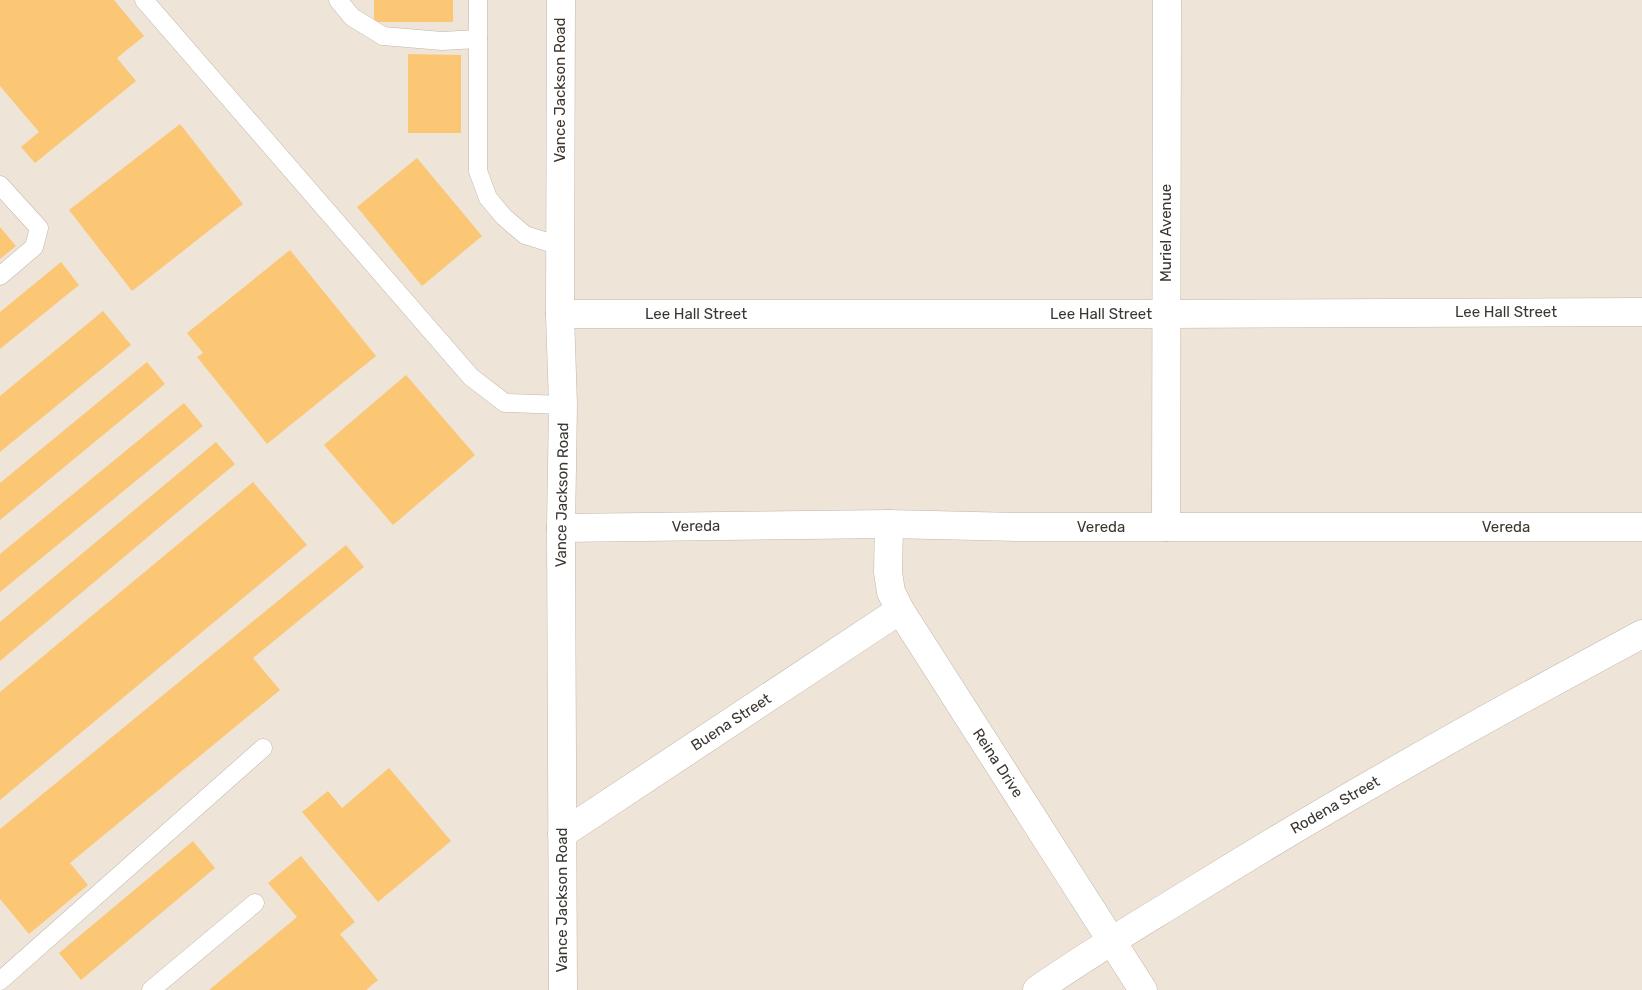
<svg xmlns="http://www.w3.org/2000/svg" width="1642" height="990" viewBox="0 0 1642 990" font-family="Rubik,sans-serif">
  <rect width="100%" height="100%" fill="#eee4d7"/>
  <g fill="#fcc775">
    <polygon points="0,0 114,0 144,36 117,58 136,81 35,163 21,147 39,132 0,86"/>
    <rect x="374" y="0" width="79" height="22"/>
    <polygon points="408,54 461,55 461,133 408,133"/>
    <polygon points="180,124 243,204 132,291 69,210"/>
    <polygon points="417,158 482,236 422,286 357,207"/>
    <polygon points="0,227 16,246 0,259"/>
    <polygon points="290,250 376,356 267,444 197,357 203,353 187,333"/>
    <polygon points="61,262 79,285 0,349 0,312"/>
    <polygon points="103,311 131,345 0,452 0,396"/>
    <polygon points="147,362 165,384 0,520 0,483"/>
    <polygon points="406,375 475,455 393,525 324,445"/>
    <polygon points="184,403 203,426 0,592 0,554"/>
    <polygon points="216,442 235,464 0,661 0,622"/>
    <polygon points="253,482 307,545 0,800 0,692"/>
    <polygon points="346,545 364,567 253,658 280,690 70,863 88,885 29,934 0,899 0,829"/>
    <polygon points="389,768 451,841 378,902 302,812 328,791 342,808"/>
    <polygon points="193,841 215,868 81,980 59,953"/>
    <polygon points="301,856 355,922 340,934 378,980 366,990 209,990 297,917 268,883"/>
  </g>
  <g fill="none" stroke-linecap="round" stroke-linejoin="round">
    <defs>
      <g id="service">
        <polyline points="144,0 471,377 505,403 563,405"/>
        <polyline points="338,0 352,17 383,36 442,41 478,39"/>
        <polyline points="478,0 478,171 488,198 504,217 525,235 560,246"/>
        <polyline points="0,185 39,228 34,247 0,276"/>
        <polyline points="0,981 263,748"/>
        <polyline points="151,990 255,903"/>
      </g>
      <g id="minor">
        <polyline points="560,314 1166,314 1642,312"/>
        <polyline points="889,524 888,572 891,592 900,610 1143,990"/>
        <polyline points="1166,527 1167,0"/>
        <polyline points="561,528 889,524 1020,527 1642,527"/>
        <polyline points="562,834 900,610"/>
        <path d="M1037,990C1088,954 1143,922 1196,889C1342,798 1491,715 1642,634"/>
      </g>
      <polyline id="secondary" points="561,0 560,314 563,405 561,528 563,990"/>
    </defs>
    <use href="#service" stroke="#c0b7ab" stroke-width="19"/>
    <use href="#minor" stroke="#c0b7ab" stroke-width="29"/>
    <use href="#secondary" stroke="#c0b7ab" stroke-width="29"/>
    <use href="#service" stroke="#fff" stroke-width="18"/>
    <use href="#minor" stroke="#fff" stroke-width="28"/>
    <use href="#secondary" stroke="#fff" stroke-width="28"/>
  </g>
  <g text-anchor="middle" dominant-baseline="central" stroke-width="4" stroke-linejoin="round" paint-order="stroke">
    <g font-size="15" fill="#3a3631" stroke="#fff">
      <text transform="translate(560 90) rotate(-90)">Vance Jackson Road</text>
      <text transform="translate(1166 233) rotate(-90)">Muriel Avenue</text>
      <text x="1506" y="312">Lee Hall Street</text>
      <text x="696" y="314">Lee Hall Street</text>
      <text x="1101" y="314">Lee Hall Street</text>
      <text transform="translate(562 495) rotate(-89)">Vance Jackson Road</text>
      <text transform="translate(696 526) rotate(-1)">Vereda</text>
      <text x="1101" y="527">Vereda</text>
      <text x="1506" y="527">Vereda</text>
      <text transform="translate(731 722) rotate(-33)">Buena Street</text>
      <text transform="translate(998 763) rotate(57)">Reina Drive</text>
      <text transform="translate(1335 805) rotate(-30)">Rodena Street</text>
      <text transform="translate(562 900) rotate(-90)">Vance Jackson Road</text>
    </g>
  </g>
</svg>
